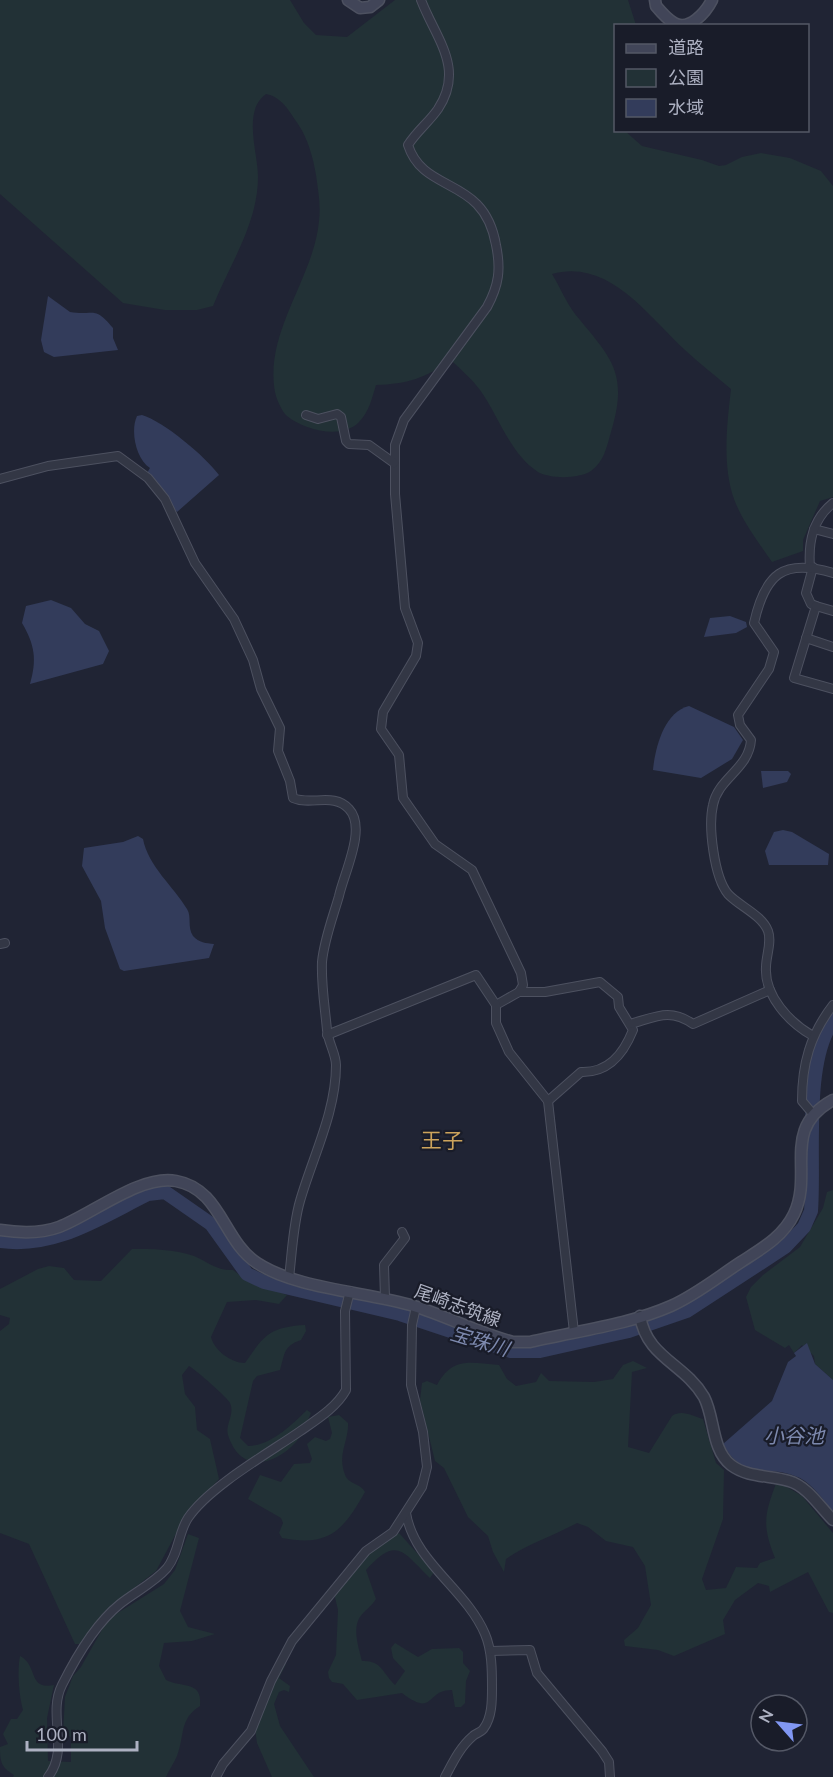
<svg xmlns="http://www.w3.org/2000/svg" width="833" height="1777" viewBox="0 0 833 1777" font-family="Lato,'Noto Sans JP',sans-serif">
  <rect width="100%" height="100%" fill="#202434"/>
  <g fill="#223136">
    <path d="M0,0H290L304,23L316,35L347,37L395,0H628L636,25L616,26V130L625,131L642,146L702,160L719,166L726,165L742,157L761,153L790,158L821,171L833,186V497L820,501L803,540V551L772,562C759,543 742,521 734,499C722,465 727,424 731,389C716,376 700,364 685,350C648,316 609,258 552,274C560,287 566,302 575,314C611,358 629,372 611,432C607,446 604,462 591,471C579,479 550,479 538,472C509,453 499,416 480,390C472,379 461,370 451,360C426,378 407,384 376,385C372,398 369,412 359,422C342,440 304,430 287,416C282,412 276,398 275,392C264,332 314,278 319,221C321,205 318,190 316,175C313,157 308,139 298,124C289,111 282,97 266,94C242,111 258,152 258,177C258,223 230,264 213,306L197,310H165L123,303L0,194Z"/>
    <polygon points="833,1190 833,1380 815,1364 814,1356 802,1345 794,1353 789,1345 785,1348 755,1330 746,1297 751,1287 763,1275 800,1247 823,1208 827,1192"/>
    <path d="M132,1249C152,1249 174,1249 194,1256C208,1262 217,1271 233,1270L246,1280L287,1295L279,1304L256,1300L227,1302L211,1337C214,1350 231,1363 245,1363C264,1335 270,1327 305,1325L306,1331L301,1340C283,1346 285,1354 280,1370L257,1376L253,1381L240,1438L248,1446C270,1446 292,1425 307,1410L311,1413C307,1422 303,1435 296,1442C273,1467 240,1473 228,1435C225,1424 235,1415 230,1403C228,1398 196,1370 189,1366L182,1375L185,1394L195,1407L197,1430L210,1439L219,1479L186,1515L156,1571L106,1610L82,1644H75L29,1544L0,1533V1331L9,1324L10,1318L0,1315V1289L38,1269L49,1266L64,1268L74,1280L101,1281Z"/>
    <path d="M633,1361L647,1368L632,1372L628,1447L649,1453L672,1416C681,1409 693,1416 703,1419L716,1463L724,1470L723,1519L702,1579L706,1590L726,1588L736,1567L757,1568L760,1563L775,1558C762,1525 764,1515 777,1481L802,1496L833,1533V1613L829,1612L808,1572L770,1592L769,1586L758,1583L735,1600L723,1620L725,1634L674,1656L658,1650L625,1646L624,1640L638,1628L651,1605L645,1566L633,1547L606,1541L588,1527L577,1523C555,1535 525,1545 506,1559L504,1572L493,1552L488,1536L468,1517L444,1468L435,1461L420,1400L422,1383L427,1381L437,1385C453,1356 470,1363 499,1365L507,1379L516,1386L536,1382L541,1373L549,1381L594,1382L613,1379L623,1365Z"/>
    <path d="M339,1415L348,1423C349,1442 336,1455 346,1477C350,1484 361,1484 365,1492C343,1531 329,1547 282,1538L279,1533L283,1523L281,1518L248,1499L260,1475L281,1482L294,1464L310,1463L312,1459L307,1444L315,1437L326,1441L330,1439L332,1433L328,1417Z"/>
    <path d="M399,1533L434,1572L430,1578C402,1551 397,1536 366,1570L376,1599C371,1607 365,1610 360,1617C352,1629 359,1648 362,1661C381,1660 382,1672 395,1685L405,1671L393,1658L391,1648L395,1643L418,1657L432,1649L459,1648L463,1652V1663L470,1671L466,1681L465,1703L461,1707H455L452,1690C425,1690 435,1718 402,1693L357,1700L343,1684L332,1682L329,1678L328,1672L336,1655L338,1610L334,1593L366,1554Z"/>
    <path d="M188,1534L199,1538L180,1611L188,1627L215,1634L192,1641L164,1643L159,1666L166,1680C181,1688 203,1680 200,1706C179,1719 185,1735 177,1756C174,1763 169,1770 166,1777H13L14,1775C1,1767 0,1762 0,1747L8,1744L3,1734L11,1719H17L23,1710C19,1696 17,1671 20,1656C39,1666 27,1690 54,1685L47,1718L48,1761L71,1762V1737L63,1734L65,1697L73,1676L81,1667L108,1619L164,1584L175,1570Z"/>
    <polygon points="286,1643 288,1644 281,1660 286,1664 279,1678 290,1686 289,1692 284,1690 279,1692 274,1704 280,1726 314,1777 272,1777 257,1743 253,1714"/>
  </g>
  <g fill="#333c5b">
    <path d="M48,296L70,312C94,316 94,305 113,328V338L118,350L54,357L44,352L41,340Z"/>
    <path d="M142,415C163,421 205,456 219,475L177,512L147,473L150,468C136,459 130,431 137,416Z"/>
    <path d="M51,600L71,608L85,624L99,631L109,651L103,664L30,684C37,660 35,645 22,623L26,606Z"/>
    <polygon points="730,616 746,622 747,627 736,633 704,637 710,618"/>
    <path d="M689,706L734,727L743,740L732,759L701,778L653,770C655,748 664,712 689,706Z"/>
    <polygon points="761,771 788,771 791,774 787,782 763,788"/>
    <polygon points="783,830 792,832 829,854 828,865 769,865 765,851 774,832"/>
    <path d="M138,836L143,839C148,866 174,887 187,909C192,917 187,927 193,936C199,943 206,943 214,944L209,958L124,971L120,969L105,928L101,901L82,866L84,848L123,842Z"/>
    <path d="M807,1343L815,1364L833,1380V1511C823,1500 813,1485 800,1478C769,1463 743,1482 723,1444L772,1401L788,1362L796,1356L794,1353Z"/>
  </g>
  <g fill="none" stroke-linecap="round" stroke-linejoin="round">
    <path stroke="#333c5b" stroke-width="14" d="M0,1241C55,1249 101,1217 148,1194L165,1192L211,1224L247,1274L264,1282L400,1314L511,1351H540L629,1331L687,1311L785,1247L804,1227L811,1211C815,1159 803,1061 833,1021"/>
    <defs>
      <g id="minor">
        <path d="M421,0C436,39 465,68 438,109C429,122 417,131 408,145C424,195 484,175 496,245C501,269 499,285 487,307L404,420L395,445V494L405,608L418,643L416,656L383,712L381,729L399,755L403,798L435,844L472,870L521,973L523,985L519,992"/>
        <polyline points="306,415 318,419 337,414 341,417 346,441 349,444 369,445 394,463"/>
        <path d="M0,479L48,466L118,456L148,478L165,499L195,563L234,619L253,660L261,689L280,728L278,751L290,781L293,798C311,806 334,792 349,809C367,828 344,873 339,896C333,917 324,940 322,962C321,984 325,1008 327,1030C328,1042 336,1054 336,1065C336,1112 313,1156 300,1201C293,1225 292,1253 289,1278"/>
        <polyline points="814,529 833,534"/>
        <path d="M810,567C808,541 813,519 833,503"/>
        <polyline points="813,567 806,593 811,604 816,606 794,678 833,689"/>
        <polyline points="816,606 833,611"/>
        <polyline points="806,638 833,647"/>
        <polyline points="0,944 5,943"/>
        <path d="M496,1005L519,992H545L600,982L618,997L619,1007L633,1030C623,1055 608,1073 581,1072L548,1101"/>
        <path d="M630,1024C656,1017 670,1008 693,1024L770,990"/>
        <polyline points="327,1035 476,975 496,1005 496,1023 509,1052 548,1101 574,1332"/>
        <path d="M813,1036C790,1023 764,996 766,967C766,956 772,942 768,931C762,915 739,906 728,894C714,877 708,826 713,805C718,778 749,769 751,740L740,725L738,715L769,669L774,652L754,623C765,574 783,558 833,573"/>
        <path d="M813,1114L802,1101C802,1064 810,1035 833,1005"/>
        <polyline points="385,1298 384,1265 405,1238 402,1232"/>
        <path d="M406,1513C414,1562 466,1589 485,1634C492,1650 492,1671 492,1688C492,1701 492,1717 484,1728C482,1732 476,1733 473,1736C460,1747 453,1762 445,1777"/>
        <polyline points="490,1651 530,1650 537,1673 602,1751 609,1762 610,1777"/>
        <path d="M48,1777C70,1749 47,1715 62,1685C76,1657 95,1624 120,1604C135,1592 154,1583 167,1568C179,1553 178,1533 188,1518C209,1487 267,1454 299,1432C316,1420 336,1408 346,1390L345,1311L350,1291"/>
        <polyline points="216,1777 223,1764 251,1731 271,1681 292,1641 366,1551 393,1532 422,1487 427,1467 423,1432 411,1385 412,1325 416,1307"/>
      </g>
      <path id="tertiary" d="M640,1316C647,1358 684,1363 704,1397C715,1418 711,1449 731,1465C748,1478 770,1475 789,1481C807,1486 820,1507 833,1520"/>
      <g id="secondary">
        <polyline points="348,0 360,8 370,7 379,0"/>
        <path d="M655,0L656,6C661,12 667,19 674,23C689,32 706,12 712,0"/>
        <path d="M0,1230C19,1233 40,1234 59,1227C91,1215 141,1174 176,1181C221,1189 223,1241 257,1263C296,1289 368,1292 414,1306C448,1317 479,1333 513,1342H530C576,1331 628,1325 671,1306C696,1295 718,1277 741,1262C761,1249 783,1237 794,1214C814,1172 780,1129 833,1100"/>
      </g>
    </defs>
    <use href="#minor" stroke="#4d5160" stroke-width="10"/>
    <use href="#tertiary" stroke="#4d5160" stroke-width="13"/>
    <use href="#secondary" stroke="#4d5160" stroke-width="13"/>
    <use href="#minor" stroke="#333745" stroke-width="8"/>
    <use href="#tertiary" stroke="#333745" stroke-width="10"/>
    <use href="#secondary" stroke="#414558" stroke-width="10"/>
  </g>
  <g text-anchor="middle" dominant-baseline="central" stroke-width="4.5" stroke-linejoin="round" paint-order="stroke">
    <g font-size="18" fill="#adb1c2" stroke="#191c29">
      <text transform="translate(458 1305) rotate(20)">尾崎志筑線</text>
    </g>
    <g font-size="20" font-style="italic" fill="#7d89ae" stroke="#191c29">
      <text transform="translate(480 1340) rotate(17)">宝珠川</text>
      <text x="794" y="1435">小谷池</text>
    </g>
    <g font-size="21" fill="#cda45c" stroke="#191c29">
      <text x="442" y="1139">王子</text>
    </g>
  </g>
  <rect x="614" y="24" width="195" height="108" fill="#191c29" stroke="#545866" stroke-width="1.5"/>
  <rect x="626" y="44" width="30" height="9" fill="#414558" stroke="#545866" stroke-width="1.5"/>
  <text x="668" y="54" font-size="18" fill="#adb1c2">道路</text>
  <rect x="626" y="69" width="30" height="18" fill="#223136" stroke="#545866" stroke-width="1.5"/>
  <text x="668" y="84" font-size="18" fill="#adb1c2">公園</text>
  <rect x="626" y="99" width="30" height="18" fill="#333c5b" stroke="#545866" stroke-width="1.5"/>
  <text x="668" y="114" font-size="18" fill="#adb1c2">水域</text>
  <g transform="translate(779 1723) rotate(298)"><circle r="28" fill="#191c29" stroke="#545866" stroke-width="1.5"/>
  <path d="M0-4.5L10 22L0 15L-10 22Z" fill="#8197f3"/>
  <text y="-9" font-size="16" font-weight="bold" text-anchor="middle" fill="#adb1c2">N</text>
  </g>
  <path d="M27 1741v9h110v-9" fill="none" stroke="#adb1c2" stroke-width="3"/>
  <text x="36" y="1741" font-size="18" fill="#adb1c2" stroke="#191c29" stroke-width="4.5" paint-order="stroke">100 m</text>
</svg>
